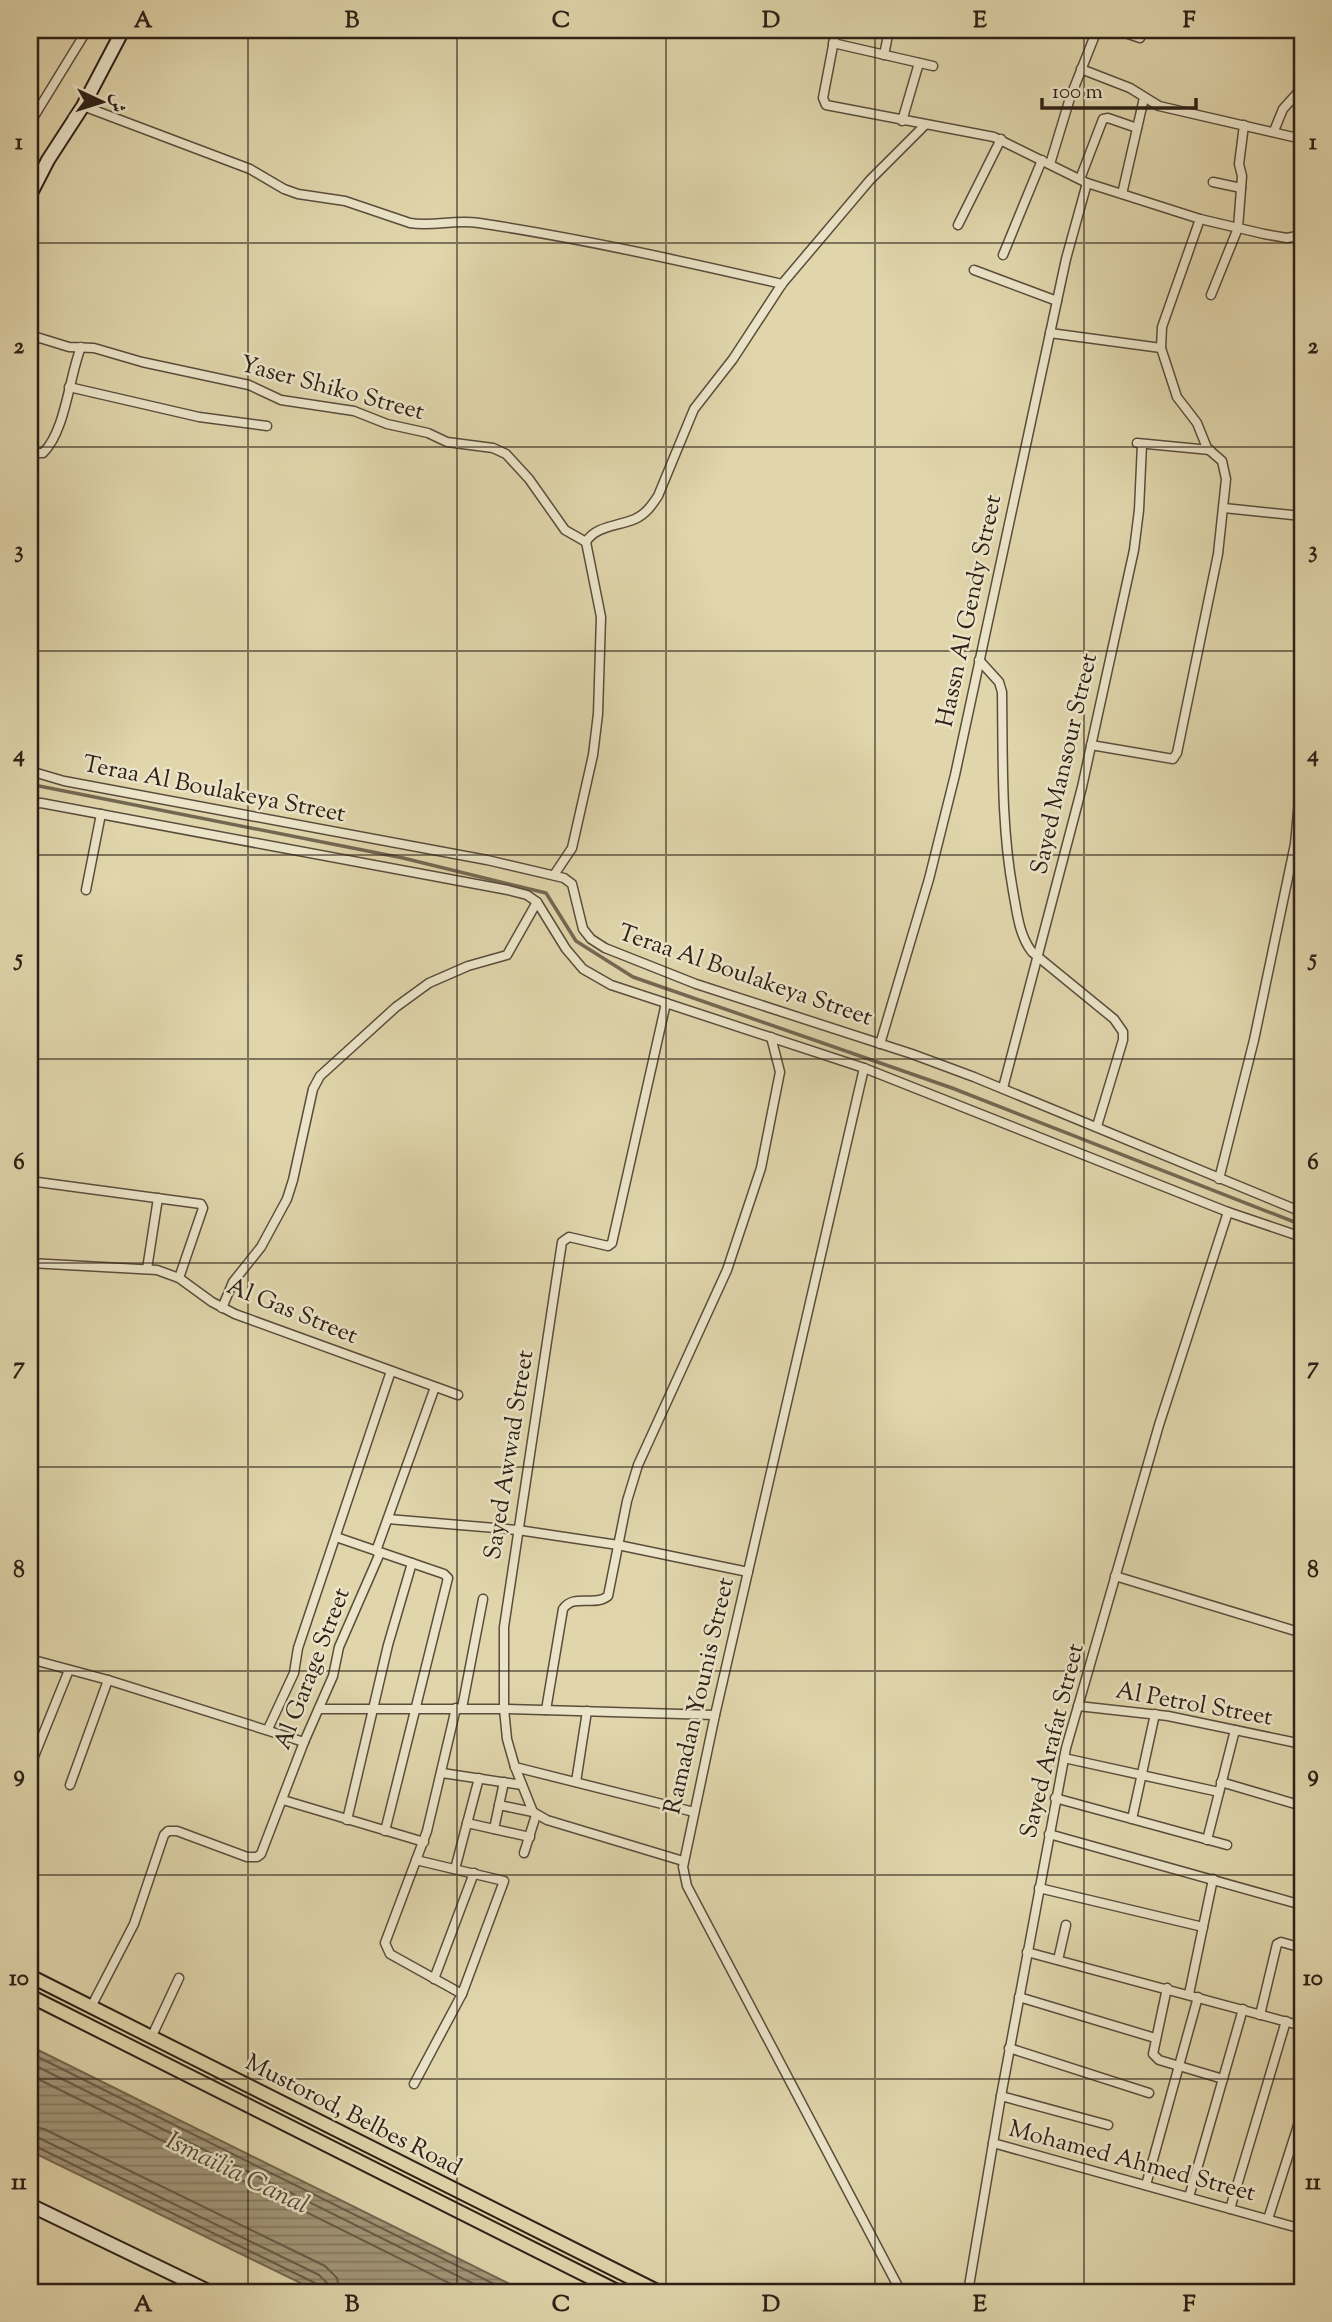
<svg xmlns="http://www.w3.org/2000/svg" width="1332" height="2322" viewBox="0 0 1332 2322" font-family="'Sorts Mill Goudy',Amiri,serif">
  <defs>
    <pattern id="water-rules" width="6" height="5" patternUnits="userSpaceOnUse" patternTransform="scale(1.75)"><rect width="6" height="5" fill="#a39779"/><path d="M0 2.5h6" fill="none" stroke="#857b62"/></pattern>
  </defs>
  <rect width="100%" height="100%" fill="#e0d5ab"/>
  <filter id="stains"><feTurbulence type="fractalNoise" baseFrequency=".00286" numOctaves="4"/><feColorMatrix values="0 0 0 0 .2 0 0 0 0 .09 0 0 0 0 .02 0 0 0 .5 -.17"/></filter>
  <radialGradient id="worn" r=".72"><stop offset=".6" stop-color="#630" stop-opacity="0"/><stop offset="1" stop-color="#630" stop-opacity=".3"/></radialGradient>
  <polygon fill="url(#water-rules)" stroke="#746752" stroke-width="2" points="30,2046 526,2292 319,2292 30,2151"/>
  <g fill="none" stroke-linecap="round" stroke-linejoin="round">
    <g stroke="#685c48" stroke-width="2">
      <polyline points="30,2053 510,2292"/>
      <polyline points="30,2063 490,2292"/>
      <polyline points="30,2075 467,2292"/>
      <polyline points="30,2126 44,2129 325,2266 337,2278 340,2292"/>
      <polyline points="30,2137 39,2138 319,2275 327,2283 329,2292"/>
      <polyline points="30,2145 35,2146 315,2283 319,2287 320,2292"/>
    </g>
    <polyline stroke="#746752" stroke-width="3.5" points="30,787 39,786 403,858 546,893 576,941 633,977 952,1088 1302,1225"/>
    <defs>
      <g id="minor">
        <polyline points="836,30 823,98 826,105 994,137 1087,183 1106,189 1200,219 1264,234 1287,238 1302,235"/>
        <polyline points="1116,30 1140,38"/>
        <polyline points="833,43 933,66"/>
        <polyline points="884,55 889,30"/>
        <polyline points="1081,69 1130,88 1159,106 1302,139"/>
        <path d="M83,106L250,169L284,189L298,194L345,201L410,223C433,227 455,219 479,223C579,238 682,261 782,284"/>
        <polyline points="902,121 919,63"/>
        <polyline points="30,123 87,30"/>
        <polyline points="1274,131 1283,109 1302,88"/>
        <polyline points="1050,164 1070,98 1097,30"/>
        <polyline points="1080,179 1103,119 1108,118 1137,128"/>
        <polyline points="1213,182 1241,188"/>
        <polyline points="1122,194 1144,98"/>
        <polyline points="958,225 1001,139"/>
        <polyline points="1003,255 1042,160"/>
        <polyline points="974,270 1057,301"/>
        <polyline points="1211,295 1238,228 1242,176 1239,164 1244,125"/>
        <polyline points="1050,333 1161,348"/>
        <polyline points="30,335 69,347 94,348 142,362 249,385 281,400 354,411 387,424 428,433 447,442 493,448 506,454 529,479 565,530 586,542"/>
        <polyline points="69,387 199,417 267,426"/>
        <polyline points="1137,443 1210,450"/>
        <path d="M30,453H43C66,430 69,377 81,347"/>
        <polyline points="1224,508 1302,516"/>
        <path d="M979,660L999,682L1002,692C1003,759 1001,825 1013,891C1017,913 1019,935 1032,952L1114,1019L1123,1032V1040L1097,1126"/>
        <polyline points="1091,745 1173,759 1177,753 1218,554 1226,479 1222,461 1207,448 1197,423 1177,397 1161,348 1162,327 1200,219"/>
        <polyline points="30,771 64,781 487,860 564,878 572,884 583,929 591,939 605,948 696,984 912,1054 974,1077 1302,1212"/>
        <polyline points="30,804 41,803 508,890 527,895 537,902 566,949 583,969 611,985 864,1068 1228,1212 1302,1237"/>
        <path d="M554,875L572,848L593,755L598,714L601,617L586,542C595,526 619,526 635,519C646,514 652,505 658,496L694,409L733,359L782,284L870,180L925,125"/>
        <polyline points="86,890 101,814"/>
        <polyline points="666,1003 612,1243 608,1246 569,1237 562,1242 504,1627 504,1709 507,1739 515,1767 533,1812 547,1820 683,1861"/>
        <polyline points="880,1044 929,879 955,775 1066,259 1087,183"/>
        <polyline points="864,1068 715,1715 683,1867 687,1886 901,2292"/>
        <polyline points="1003,1088 1082,787 1134,550 1139,510 1142,444"/>
        <polyline points="1219,1179 1254,1040 1295,844 1302,768"/>
        <polyline points="30,1181 201,1204 203,1208 179,1278"/>
        <polyline points="30,1263 157,1270 179,1278 212,1302 235,1314 458,1395"/>
        <polyline points="147,1269 158,1198"/>
        <polyline points="222,1308 233,1282 261,1247 287,1199 293,1180 313,1089 320,1076 396,1007 429,983 468,966 507,955 537,902"/>
        <polyline points="388,1519 518,1530 618,1545 748,1572"/>
        <polyline points="336,1537 444,1574 448,1578 385,1831"/>
        <polyline points="376,1551 435,1387"/>
        <polyline points="1115,1576 1302,1633"/>
        <polyline points="30,1659 108,1680 304,1742"/>
        <polyline points="1078,1706 1168,1716 1302,1744"/>
        <polyline points="456,1708 427,1831 385,1943 390,1954 462,1994"/>
        <polyline points="462,1708 483,1599"/>
        <polyline points="319,1709 504,1709 715,1715"/>
        <path d="M546,1710L563,1609C574,1593 595,1607 608,1596L627,1501L638,1465L727,1270L761,1168L780,1072L771,1037"/>
        <polyline points="268,1729 294,1673 298,1648 391,1371"/>
        <polyline points="1064,1758 1219,1792"/>
        <polyline points="31,1764 69,1670"/>
        <polyline points="515,1767 694,1812"/>
        <polyline points="442,1773 522,1785"/>
        <polyline points="576,1782 587,1711"/>
        <polyline points="1221,1782 1302,1806"/>
        <polyline points="70,1785 108,1680"/>
        <polyline points="1055,1798 1227,1845"/>
        <polyline points="283,1800 424,1842"/>
        <polyline points="499,1805 533,1812"/>
        <polyline points="1132,1819 1155,1714"/>
        <polyline points="347,1820 388,1645 412,1563"/>
        <polyline points="467,1823 530,1837"/>
        <polyline points="494,1829 504,1782"/>
        <polyline points="1049,1834 1302,1905"/>
        <polyline points="1207,1840 1235,1730"/>
        <polyline points="524,1853 536,1815"/>
        <polyline points="455,1869 479,1778"/>
        <polyline points="1039,1888 1203,1927"/>
        <polyline points="1027,1952 1302,2026"/>
        <polyline points="1058,1960 1066,1925"/>
        <polyline points="434,1979 474,1873"/>
        <polyline points="1167,1988 1153,2054 1159,2060 1223,2079"/>
        <polyline points="1189,1994 1213,1879"/>
        <polyline points="1019,1997 1155,2038"/>
        <polyline points="91,2007 134,1924 164,1835 168,1831 177,1831 247,1857 257,1857 261,1854 304,1742 333,1676 339,1647 380,1553"/>
        <polyline points="1260,2015 1277,1944 1281,1942 1302,1948"/>
        <polyline points="151,2038 179,1978"/>
        <polyline points="1009,2048 1149,2093"/>
        <polyline points="414,2084 462,1994 504,1881 416,1860"/>
        <polyline points="1001,2096 1108,2125"/>
        <polyline points="993,2143 1302,2229"/>
        <polyline points="1146,2185 1198,1997"/>
        <polyline points="1189,2197 1243,2009"/>
        <polyline points="1230,2209 1286,2021"/>
        <polyline points="1268,2219 1302,2113"/>
        <polyline points="968,2292 1001,2096 1066,1748 1159,1425 1228,1212"/>
      </g>
      <g id="secondary">
        <polyline points="30,195 48,160 83,106 123,30"/>
        <polyline points="30,2205 210,2292"/>
      </g>
      <g id="primary">
        <polyline points="30,1976 659,2292"/>
        <polyline points="30,1996 619,2292"/>
      </g>
    </defs>
    <use href="#minor" stroke="#5a4d3c" stroke-width="11"/>
    <use href="#secondary" stroke="#2e2017" stroke-width="16"/>
    <use href="#primary" stroke="#2e2017" stroke-width="16"/>
    <use href="#minor" stroke="#ebe4c8" stroke-width="8"/>
    <use href="#secondary" stroke="#ebe4c8" stroke-width="12"/>
    <use href="#primary" stroke="#e0d5ab" stroke-width="12"/>
  </g>
  <path fill="none" stroke="#2e2017" stroke-width="2" stroke-opacity="0.55" d="M248,30V2292M457,30V2292M666,30V2292M875,30V2292M1084,30V2292M30,243H1302M30,447H1302M30,651H1302M30,855H1302M30,1059H1302M30,1263H1302M30,1467H1302M30,1671H1302M30,1875H1302M30,2079H1302"/>
  <g text-anchor="middle" dominant-baseline="central" stroke-width="5" stroke-linejoin="round" paint-order="stroke">
    <g font-size="24" fill="#2e2017" stroke="#ebe4c8">
      <text transform="translate(332 389) rotate(15)">Yaser Shiko Street</text>
      <text transform="translate(970 611) rotate(-78)">Hassn Al Gendy Street</text>
      <text transform="translate(1065 764) rotate(-77)">Sayed Mansour Street</text>
      <text transform="translate(214 790) rotate(11)">Teraa Al Boulakeya Street</text>
      <text transform="translate(745 976) rotate(19)">Teraa Al Boulakeya Street</text>
      <text transform="translate(292 1312) rotate(22)">Al Gas Street</text>
      <text transform="translate(510 1455) rotate(-81)">Sayed Awwad Street</text>
      <text transform="translate(313 1669) rotate(-69)">Al Garage Street</text>
      <text transform="translate(700 1696) rotate(-77)">Ramadan Younis Street</text>
      <text transform="translate(1194 1705) rotate(10)">Al Petrol Street</text>
      <text transform="translate(1053 1741) rotate(-76)">Sayed Arafat Street</text>
      <text transform="translate(353 2116) rotate(27)">Mustorod, Belbes Road</text>
      <text transform="translate(1132 2162) rotate(15)">Mohamed Ahmed Street</text>
    </g>
    <g font-size="26" font-style="italic" fill="#574a39" stroke="#ebe4c8">
      <text transform="translate(237 2174) rotate(26)">Ismaïlia Canal</text>
    </g>
  </g>
  <rect width="1332" height="2322" fill="none" stroke="#e0d5ab" stroke-width="77"/>
  <g transform="translate(102 102) rotate(94)" stroke="#ebe4c8" stroke-width="5" paint-order="stroke">
  <path d="M0-5L12 26L0 18L-12 26Z" fill="#2e2017"/>
  <text y="-10" font-size="19" font-weight="bold" text-anchor="middle" fill="#2e2017">ش</text>
  </g>
  <path d="M1042 98v10h154v-10" fill="none" stroke="#2e2017" stroke-width="3.5"/>
  <text x="1052" y="98" font-size="21" fill="#2e2017" stroke="#ebe4c8" stroke-width="5" paint-order="stroke">100 m</text>
  <rect x="38" y="38" width="1256" height="2246" fill="none" stroke="#2e2017" stroke-width="2.5"/>
  <g font-size="23" text-anchor="middle" font-weight="bold" fill="#2e2017">
    <text x="143" y="27">A</text>
    <text x="352" y="27">B</text>
    <text x="561" y="27">C</text>
    <text x="771" y="27">D</text>
    <text x="980" y="27">E</text>
    <text x="1189" y="27">F</text>
    <text x="19" y="149">1</text>
    <text x="1313" y="149">1</text>
    <text x="19" y="353">2</text>
    <text x="1313" y="353">2</text>
    <text x="19" y="557">3</text>
    <text x="1313" y="557">3</text>
    <text x="19" y="761">4</text>
    <text x="1313" y="761">4</text>
    <text x="19" y="965">5</text>
    <text x="1313" y="965">5</text>
    <text x="19" y="1169">6</text>
    <text x="1313" y="1169">6</text>
    <text x="19" y="1373">7</text>
    <text x="1313" y="1373">7</text>
    <text x="19" y="1577">8</text>
    <text x="1313" y="1577">8</text>
    <text x="19" y="1781">9</text>
    <text x="1313" y="1781">9</text>
    <text x="19" y="1985">10</text>
    <text x="1313" y="1985">10</text>
    <text x="19" y="2189">11</text>
    <text x="1313" y="2189">11</text>
    <text x="143" y="2311">A</text>
    <text x="352" y="2311">B</text>
    <text x="561" y="2311">C</text>
    <text x="771" y="2311">D</text>
    <text x="980" y="2311">E</text>
    <text x="1189" y="2311">F</text>
  </g>
  <rect width="100%" height="100%" filter="url(#stains)"/>
  <rect width="100%" height="100%" fill="url(#worn)"/>
</svg>
